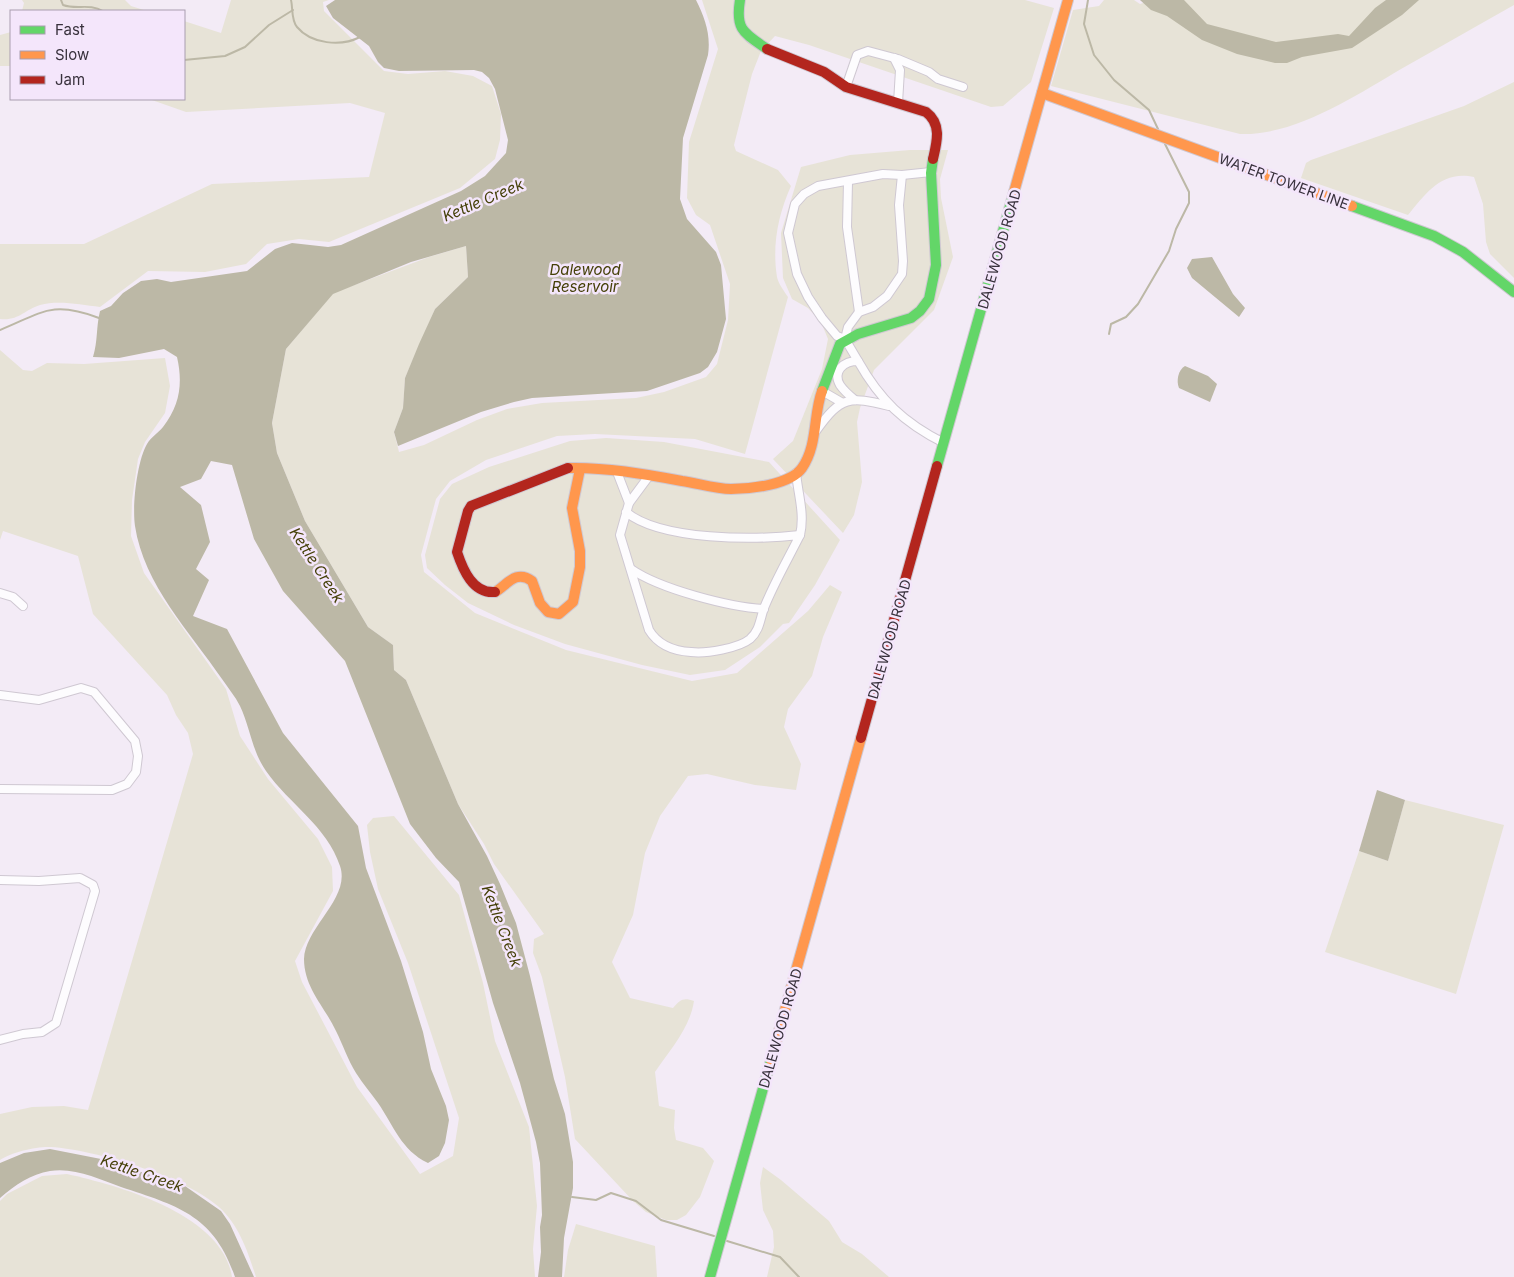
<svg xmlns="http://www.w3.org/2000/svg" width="1514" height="1277" viewBox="0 0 1514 1277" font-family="Inter,sans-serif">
  <rect width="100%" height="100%" fill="#f3ebf6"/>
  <g fill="#e7e3d7">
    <polygon points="22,0 125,0 131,6 147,11 22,11 24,3"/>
    <path d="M231,0H329L323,2L324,11L384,71L408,74L445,71L473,76L492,86L501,114L500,140L495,159L460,188L329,242L299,239L267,244L246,264L205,272L148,271L100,307C81,305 59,300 40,305C24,310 19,321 0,319V244H84L212,184L369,177L385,113L350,103L186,112L149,99H184V21L221,33Z"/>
    <path d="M702,0H1025L1054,8L1031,82L1003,106L991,107L809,45L775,36L761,51L752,74L734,145L736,151L778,170L791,186C778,215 772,245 777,277C778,283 784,291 788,297L745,454L695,439L595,434L557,436L486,460L450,481L436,499L421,555L424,572L475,613L566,650L692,681L737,673L808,611L830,585L842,592L823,637L812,676L788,709L784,727L801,764L796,790L755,785L707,774L688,776L660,816L645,853L633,915L612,962L630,998L673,1008C680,1000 683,997 694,1001C690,1028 670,1050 655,1072L659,1106L675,1110L674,1128L676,1140L703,1148L714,1161L700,1197L686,1215L677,1220H666L646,1212L633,1201L575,1139L565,1077L542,977L533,953L534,939L544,934L494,864L484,844L458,804L406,680L394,670L393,645L368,627L305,521L277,453L272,423L286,349L333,293L429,257L466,246L468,277L435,309L405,378L403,408L394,432L399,452L424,445L477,420L507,409L542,403L636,398L664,392L706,377L717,364L728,320L730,284L710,225L696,215L687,198L689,142L718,49Z"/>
    <path d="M1104,0H1134L1140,4L1153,0H1514V5C1476,26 1439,48 1401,69C1355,96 1295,136 1240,134L1051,86L1073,10L1099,6Z"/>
    <polygon points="11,32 11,66 0,66 0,35"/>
    <path d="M1514,82V278L1490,254L1486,242L1483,204L1474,177C1442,170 1426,193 1408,215L1301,178L1306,163L1311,160L1464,106Z"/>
    <polygon points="910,150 948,150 940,179 941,198 953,257 934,310 874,370 860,408 857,422 862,482 854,515 843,533 773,459 793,441 822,369 828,339 821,322 808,308 792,299 783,278 781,233 801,167 850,155"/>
    <path d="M0,350L23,370L32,371L47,363L84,364L165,358L170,386L165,413L145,442L138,459L132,500L131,536L144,573L226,689L240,736L268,779L318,839L332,867L333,891L295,961L302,982L357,1087L420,1174L453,1156L459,1118L408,963L378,889L370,852L367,825L373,818L394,816L459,895L483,983L495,1041L529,1127L537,1206L533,1249L535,1277H256C248,1252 239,1225 219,1207C186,1177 96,1150 51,1147C38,1146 11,1152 0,1160V1114L32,1107L64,1106L88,1110L193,754L188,733L176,715L167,695L93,614L78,556L3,531L0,540Z"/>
    <polygon points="606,438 664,442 769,462 840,540 815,585 789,623 783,624 760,647 725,670 690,675 642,665 565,644 514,625 468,603 445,585 427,568 425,555 440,499 452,484 489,467 570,441"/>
    <polygon points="1405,800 1504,825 1456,994 1325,952 1359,851 1388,861"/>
    <polygon points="763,1167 781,1180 829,1221 842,1242 862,1254 889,1277 767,1277 774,1247 773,1231 763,1210 760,1183"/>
    <path d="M67,1174C120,1186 222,1214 232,1277H0V1201L7,1194L42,1176Z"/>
    <polygon points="576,1224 655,1246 657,1277 564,1277 568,1250"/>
  </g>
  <g fill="#bcb8a6">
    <path d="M335,0H696C705,18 711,35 708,55L683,138L680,199L687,219L716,252L721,265L726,319L717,352L708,367L700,373L647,391L532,398L514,402L481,412L398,446L394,432L403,408L405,378L419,344L435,309L468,277L466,246L411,262L333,294L286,349L272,423L277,453L305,521L368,627L393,645L394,670L406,680L458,804L487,856L500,884L516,923L530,976L554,1079L565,1114L573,1162V1188L564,1238L562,1277H538L541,1252L540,1227L542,1215L540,1163L536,1142L520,1083L493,1003L459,882L436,858L410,824L345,661L283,591L254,539L232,465L211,461L201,479L180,487L201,505L210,542L196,569L209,580L193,616L227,629L283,733L358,826L366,868L401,961L423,1032L431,1069L446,1106L449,1120L445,1143L439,1156L428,1163C401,1150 394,1126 378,1103C371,1093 363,1084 356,1073C348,1060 343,1045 336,1031C325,1007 304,988 304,959C305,927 351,898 340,866C327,826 289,804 266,771C252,751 250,727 240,706C235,696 228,688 222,679C190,632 144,585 135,526C132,506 137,461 147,444C151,437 158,433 163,427C180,405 183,383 177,357L164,349L119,358L93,357C98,341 96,327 100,311L111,306L123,293L141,281L157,279L171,282L247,271L275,249L292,243L328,247L341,245L461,191L485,176L506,153L508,140L495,89L489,78L482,72L474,70L399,71L384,68L378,62L369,46L333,18L326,6Z"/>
    <polygon points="1140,0 1184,0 1207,24 1276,42 1338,34 1349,36 1375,8 1386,0 1419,0 1402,15 1352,48 1302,57 1287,63 1275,63 1237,54 1202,40 1167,16 1151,10"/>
    <polygon points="1212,257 1233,294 1245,308 1239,317 1192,278 1187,268 1192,259"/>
    <path d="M1185,366L1208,376L1217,384L1210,402L1179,388C1176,381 1178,370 1185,366Z"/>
    <polygon points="1377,790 1405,800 1388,861 1359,851"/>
    <path d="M50,1149L101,1159L185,1186L221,1211L230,1224L254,1277H235C214,1215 178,1206 121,1187C99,1179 74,1167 50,1171C31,1174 15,1185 0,1198V1163L24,1153Z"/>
  </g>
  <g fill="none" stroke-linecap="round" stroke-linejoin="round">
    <g stroke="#bcb8a6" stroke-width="2">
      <path d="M61,0L63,5C77,10 89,3 103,11"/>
      <path d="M291,0C293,8 291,20 297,27C311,44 341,47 360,37"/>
      <polyline points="1088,0 1084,24 1094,55 1114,80 1149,110 1158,129"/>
      <polyline points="184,60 225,56 245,47 269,25 293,10"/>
      <path d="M0,330C42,313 51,300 99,318"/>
      <polyline points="1109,334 1111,324 1126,317 1138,304 1169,251 1176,229 1189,203 1189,192 1165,144"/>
      <polyline points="572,1197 596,1200 611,1193 636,1201 661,1220 714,1236"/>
      <polyline points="727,1241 780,1257 799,1277"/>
    </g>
    <defs>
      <g id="street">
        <polyline points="894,58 900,70 898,103"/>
        <polyline points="846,87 857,55 868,51 898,59 929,72 938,79 963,87"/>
        <polyline points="848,182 847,227 859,312"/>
        <polyline points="845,339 848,327 859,312 873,307 887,296 902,274 903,261 899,205 902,175"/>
        <polyline points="858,361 845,339 837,336 822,318 808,297 797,274 788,233 795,204 804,194 818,186 883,174 902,175 931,172"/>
        <polyline points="822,391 841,402"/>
        <path d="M855,400C850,396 844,391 840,385C832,371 844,361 858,361C880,400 904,423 944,443"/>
        <path d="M816,431C841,396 849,396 889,406"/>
        <path d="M617,472L629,503L620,535L649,630C658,645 674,651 691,652C706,654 739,648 750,639C760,630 760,619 764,608C774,583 788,559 800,535C756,540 661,541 626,512"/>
        <path d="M796,473C798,494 805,514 800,535"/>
        <polyline points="629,503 649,476"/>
        <path d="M631,569C660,589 729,607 764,609"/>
        <polyline points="0,593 13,597 23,606"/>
        <polyline points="0,695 39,700 81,688 94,692 135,741 138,756 136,772 127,784 112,790 0,789"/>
        <polyline points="0,880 39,881 80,878 93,885 95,891 56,1023 42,1032 23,1034 0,1040"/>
      </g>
      <g id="fast">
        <path d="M740,0C735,30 744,33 767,49"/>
        <polyline points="1352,206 1434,236 1463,252 1514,292"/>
        <polyline points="822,391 840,344 858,334 911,318 920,311 929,299 936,265 931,173 933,159"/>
        <polyline points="937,466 1014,192"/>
        <polyline points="710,1277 771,1060"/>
      </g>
      <g id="slow">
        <polyline points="1042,93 1352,206"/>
        <polyline points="1014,192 1068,0"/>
        <path d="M568,468C605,467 645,474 682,481C697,483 715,489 731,489C750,489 790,485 802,468C818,445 813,415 822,391"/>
        <path d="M495,592C507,585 516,569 532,581L540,603L548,612L559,614L573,602L580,567V551L572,508L580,469"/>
        <polyline points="771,1060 861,738"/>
      </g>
      <g id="jam">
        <path d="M767,49L824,72L846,87L926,112C942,124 937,142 933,159"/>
        <path d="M495,592C473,594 463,570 457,552L468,511L471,506L568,468"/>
        <polyline points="861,738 937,466"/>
      </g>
    </defs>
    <use href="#street" stroke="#cfc8d2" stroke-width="10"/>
    <use href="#fast" stroke="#cfc8d2" stroke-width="12"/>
    <use href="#slow" stroke="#cfc8d2" stroke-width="12"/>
    <use href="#jam" stroke="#cfc8d2" stroke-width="12"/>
    <use href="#street" stroke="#fdfcfe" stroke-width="8"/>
    <use href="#fast" stroke="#63d668" stroke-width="10"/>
    <use href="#slow" stroke="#ff974d" stroke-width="10"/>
    <use href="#jam" stroke="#b3261e" stroke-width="10"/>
  </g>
  <g text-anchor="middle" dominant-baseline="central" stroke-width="5" stroke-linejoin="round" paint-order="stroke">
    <g font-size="14" fill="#38313c" stroke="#f4e6fb">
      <text transform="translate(1284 181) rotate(20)">WATER TOWER LINE</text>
      <text transform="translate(999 249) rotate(-74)">DALEWOOD ROAD</text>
      <text transform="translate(889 639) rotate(-74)">DALEWOOD ROAD</text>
      <text transform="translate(780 1028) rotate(-74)">DALEWOOD ROAD</text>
    </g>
    <g font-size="15" font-style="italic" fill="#454008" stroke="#f4e6fb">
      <text transform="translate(483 200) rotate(-23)">Kettle Creek</text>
      <text x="585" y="269">Dalewood<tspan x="585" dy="17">Reservoir</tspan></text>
      <text transform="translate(317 565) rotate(57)">Kettle Creek</text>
      <text transform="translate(502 926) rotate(69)">Kettle Creek</text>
      <text transform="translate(142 1173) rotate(19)">Kettle Creek</text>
    </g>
  </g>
  <rect x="10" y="10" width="175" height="90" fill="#f4e6fb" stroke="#a99eaf"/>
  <rect x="20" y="26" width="25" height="8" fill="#63d668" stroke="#a99eaf"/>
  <text x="55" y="35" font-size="15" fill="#38313c">Fast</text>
  <rect x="20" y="51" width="25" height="8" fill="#ff974d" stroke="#a99eaf"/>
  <text x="55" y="60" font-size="15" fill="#38313c">Slow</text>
  <rect x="20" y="76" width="25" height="8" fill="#b3261e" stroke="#a99eaf"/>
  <text x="55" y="85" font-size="15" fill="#38313c">Jam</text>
</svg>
